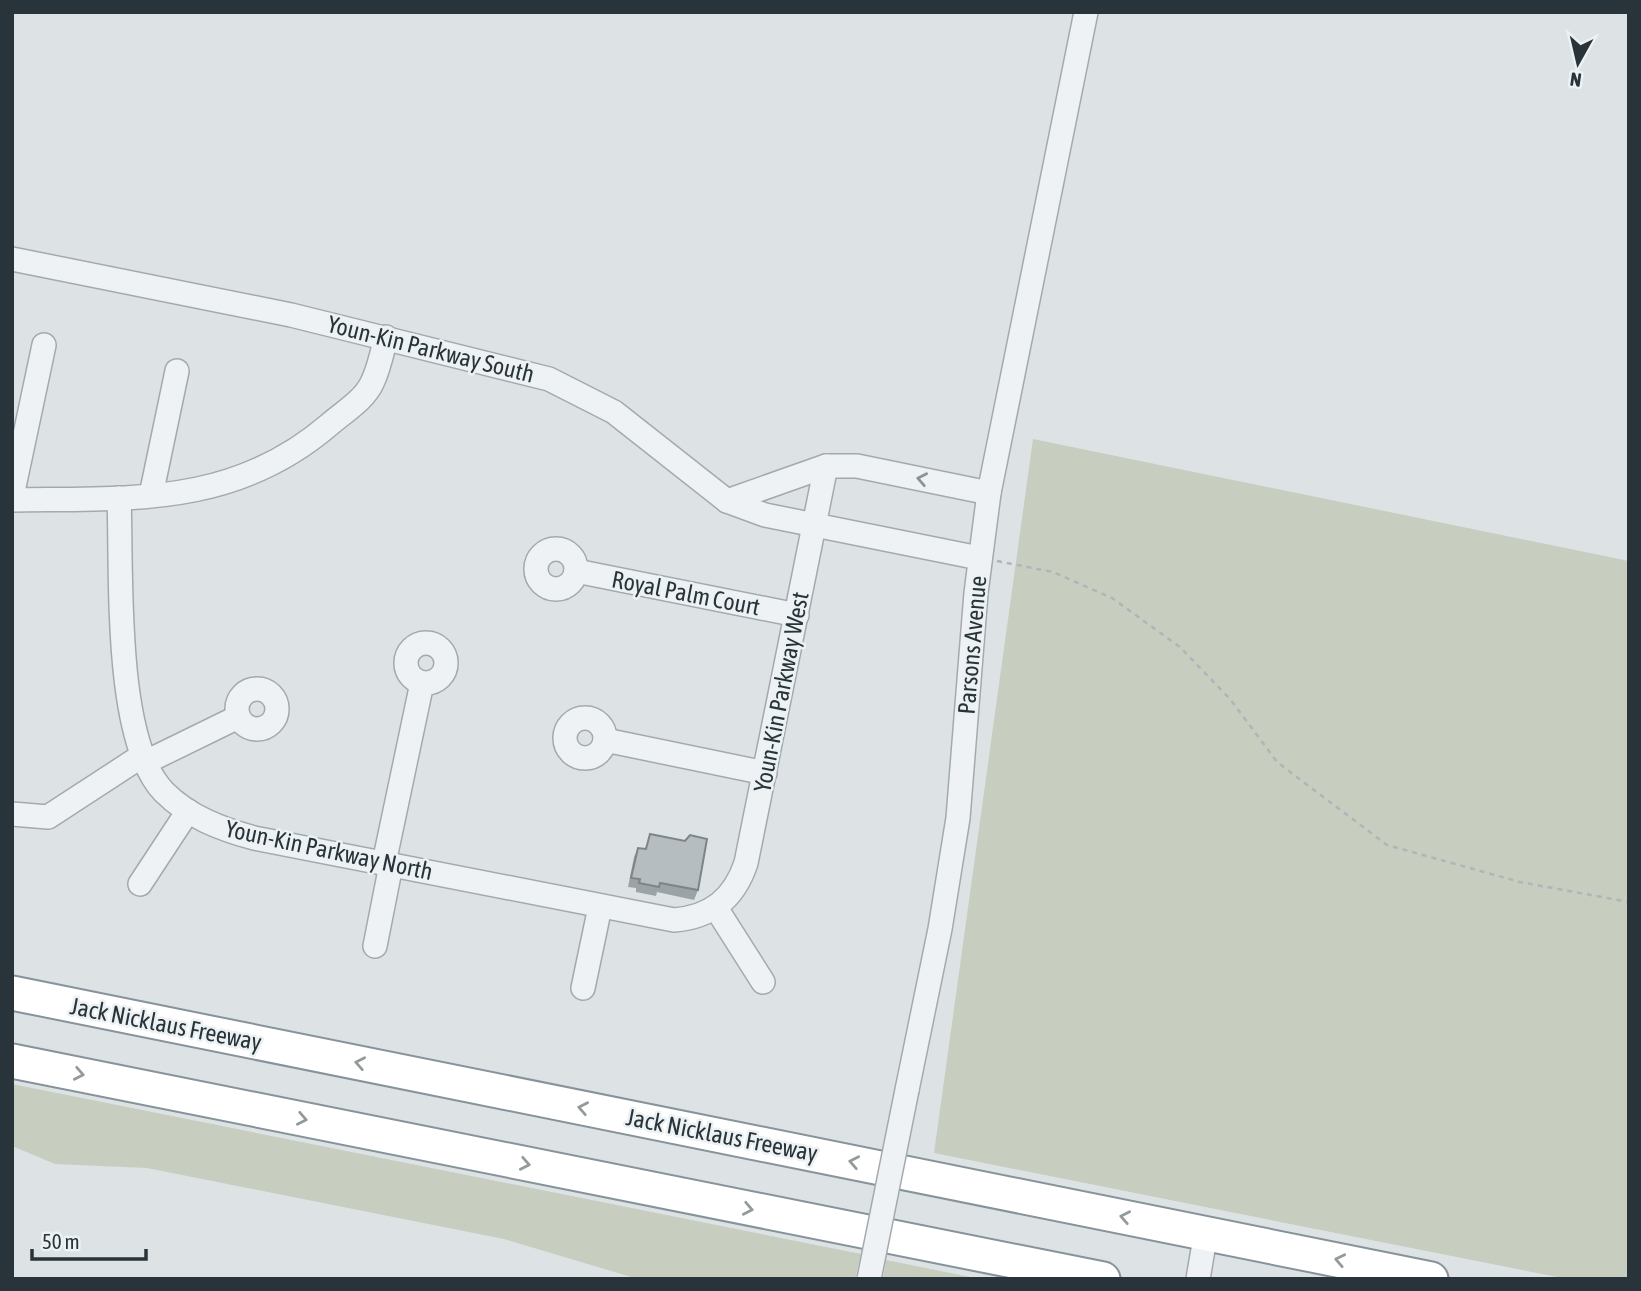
<svg xmlns="http://www.w3.org/2000/svg" width="1641" height="1291" viewBox="0 0 1641 1291" font-family="'Asap Condensed',sans-serif">
  <rect width="100%" height="100%" fill="#dde2e5"/>
  <g fill="#c7cebf">
    <polygon points="1033,439 1629,561 1629,1279 1567,1279 934,1153"/>
    <polygon points="12,1084 861,1254 855,1279 638,1279 504,1239 147,1168 55,1164 12,1146"/>
    <polygon points="886,1260 980,1279 883,1279"/>
  </g>
  <g fill="none" stroke-linecap="round" stroke-linejoin="round">
    <defs>
      <g id="minor">
        <polyline points="12,259 291,315 549,379 614,412 727,501 765,515 979,558"/>
        <polyline points="151,495 177,371"/>
        <polyline points="12,496 44,345"/>
        <path d="M119,498C122,569 113,740 164,792C189,817 221,829 254,838L674,920C711,917 734,899 746,863L826,466"/>
        <path d="M12,500C131,498 234,507 330,424C344,412 364,400 372,383C379,369 382,353 386,337"/>
        <polyline points="727,501 826,466 857,466 989,493"/>
        <circle cx="556" cy="569" r="20"/>
        <polyline points="576,571 797,615"/>
        <circle cx="426" cy="663" r="20"/>
        <circle cx="257" cy="709" r="20"/>
        <circle cx="585" cy="738" r="20"/>
        <polyline points="605,740 765,773"/>
        <polyline points="146,762 238,717"/>
        <polyline points="12,814 48,817 143,755"/>
        <polyline points="384,863 422,683"/>
        <polyline points="140,884 188,811"/>
        <polyline points="716,908 763,982"/>
        <polyline points="375,946 391,865"/>
        <polyline points="583,988 600,907"/>
        <polyline points="907,1090 940,929 958,818 976,593 989,493 1086,12"/>
        <polyline points="1198,1279 1206,1232"/>
      </g>
      <g id="highway">
        <polyline points="12,993 1431,1279"/>
        <polyline points="12,1061 1103,1279"/>
      </g>
    </defs>
    <use href="#minor" stroke="#a3aaae" stroke-width="26"/>
    <use href="#highway" stroke="#86939a" stroke-width="37"/>
    <polyline stroke="#afb5b8" stroke-width="2.5" stroke-dasharray="5 5" stroke-linecap="butt" points="997,561 1053,572 1112,598 1180,647 1230,699 1277,762 1387,845 1520,882 1629,902"/>
    <use href="#minor" stroke="#eff2f4" stroke-width="23"/>
    <use href="#highway" stroke="#fff" stroke-width="33"/>
    <defs>
      <polyline id="minor-bridge" points="869,1279 907,1090"/>
    </defs>
    <use href="#minor-bridge" stroke="#a3aaae" stroke-width="26" stroke-linecap="butt"/>
    <use href="#minor-bridge" stroke="#eff2f4" stroke-width="23"/>
  </g>
  <polygon fill="#9ca3a6" points="650,834 698,890 694,900 657,892 656,896 636,892 636,888 628,887 634,857 638,848 645,849"/>
  <polygon fill="#b5bdc1" stroke="#7f8487" stroke-width="2" points="650,834 685,841 690,835 707,839 698,890 660,883 659,887 639,883 640,879 631,878 638,848 646,849"/>
  <defs><path id="oneway-chevron" d="M-2-3.5L2.5 0L-2 3.5" fill="none" stroke-width="1.6" stroke-linecap="round" stroke-linejoin="round" transform="scale(1.75)"/></defs>
  <use stroke="#8c9397" href="#oneway-chevron" transform="translate(922 479) rotate(-169)"/>
  <g stroke="#949a9c">
    <use href="#oneway-chevron" transform="translate(360 1063) rotate(-169)"/>
    <use href="#oneway-chevron" transform="translate(79 1074) rotate(11)"/>
    <use href="#oneway-chevron" transform="translate(583 1108) rotate(-169)"/>
    <use href="#oneway-chevron" transform="translate(302 1119) rotate(11)"/>
    <use href="#oneway-chevron" transform="translate(854 1162) rotate(-169)"/>
    <use href="#oneway-chevron" transform="translate(525 1164) rotate(11)"/>
    <use href="#oneway-chevron" transform="translate(748 1209) rotate(11)"/>
    <use href="#oneway-chevron" transform="translate(1125 1217) rotate(-169)"/>
    <use href="#oneway-chevron" transform="translate(1340 1260) rotate(-168)"/>
  </g>
  <g text-anchor="middle" dominant-baseline="central" stroke-width="5" stroke-linejoin="round" paint-order="stroke">
    <g font-size="24" fill="#28343a" stroke="#ecf1f3">
      <text transform="translate(431 349) rotate(14)">Youn-Kin Parkway South</text>
      <text transform="translate(686 593) rotate(11)">Royal Palm Court</text>
      <text transform="translate(972 645) rotate(-85)">Parsons Avenue</text>
      <text transform="translate(781 692) rotate(-79)">Youn-Kin Parkway West</text>
      <text transform="translate(329 850) rotate(12)">Youn-Kin Parkway North</text>
      <text transform="translate(166 1024) rotate(11)">Jack Nicklaus Freeway</text>
      <text transform="translate(722 1135) rotate(11)">Jack Nicklaus Freeway</text>
    </g>
  </g>
  <rect width="1641" height="1291" fill="none" stroke="#28343a" stroke-width="28"/>
  <g transform="translate(1578 63) rotate(188)" stroke="#ecf1f3" stroke-width="5" paint-order="stroke">
  <path d="M0-5L12 26L0 18L-12 26Z" fill="#28343a"/>
  <text y="-10" font-size="19" font-weight="bold" text-anchor="middle" fill="#28343a">N</text>
  </g>
  <path d="M32 1249v10h114v-10" fill="none" stroke="#28343a" stroke-width="3.5"/>
  <text x="42" y="1249" font-size="21" fill="#28343a" stroke="#ecf1f3" stroke-width="5" paint-order="stroke">50 m</text>
</svg>
